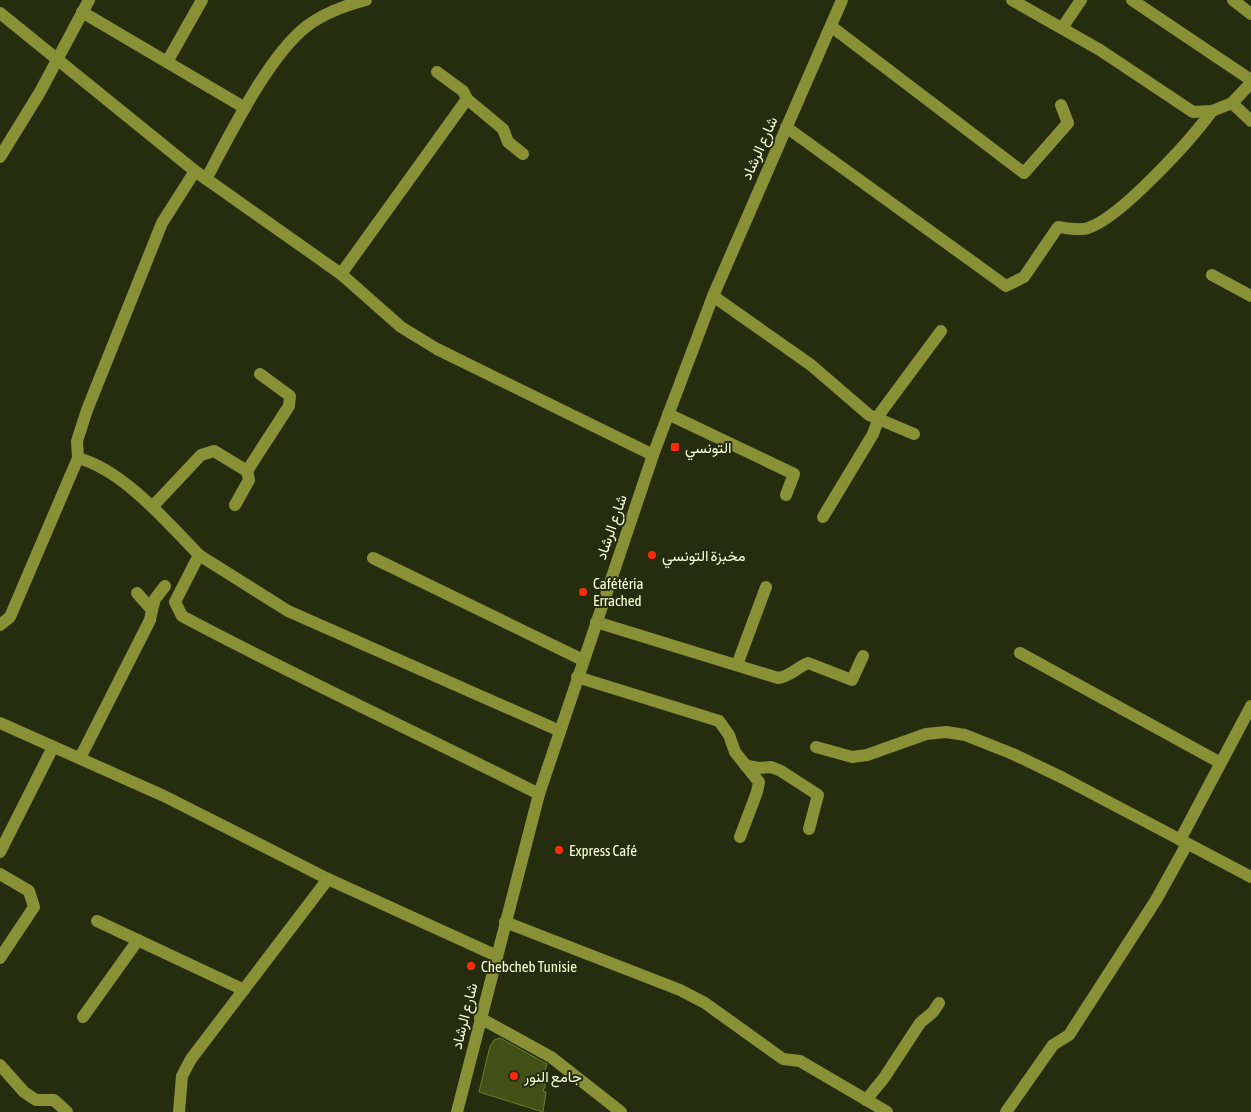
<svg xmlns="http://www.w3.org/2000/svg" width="1251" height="1112" viewBox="0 0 1251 1112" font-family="'Asap Condensed',Vazirmatn,sans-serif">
  <rect width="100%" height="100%" fill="#262d0e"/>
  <polygon fill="#425018" stroke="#697e28" points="500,1038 547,1064 542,1079 547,1081 543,1091 546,1092 543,1112 479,1092 490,1046 494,1040"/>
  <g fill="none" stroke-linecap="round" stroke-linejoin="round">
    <g stroke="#899035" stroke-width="12">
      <polyline points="1012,0 1100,50 1193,112 1212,111 1232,103 1251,83"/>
      <polyline points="1132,0 1251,80"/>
      <polyline points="1233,0 1251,14"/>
      <polyline points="82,12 245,108"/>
      <polyline points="0,13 195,171 341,274 401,327 437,349 653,455"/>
      <polyline points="832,27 1024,173 1068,123 1061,105"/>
      <polyline points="1062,28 1081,0"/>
      <polyline points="167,62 202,0"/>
      <polyline points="437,72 463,91 467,99"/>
      <polyline points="1232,103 1251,121"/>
      <path d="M786,127L1006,286L1024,277L1058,227C1066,228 1080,231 1088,228C1120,218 1191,140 1212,111"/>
      <polyline points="0,157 40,92 89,0"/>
      <path d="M206,179C230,135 268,56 307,26C323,14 347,5 366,0"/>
      <polyline points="341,274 467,99 503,129 508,142 523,154"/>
      <polyline points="1212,275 1251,296"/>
      <polyline points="713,296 811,365 869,415 914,434"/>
      <polyline points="668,414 794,474 786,495"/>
      <path d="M78,458C123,470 167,522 199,555L175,602L182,616C300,679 420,734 539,794"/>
      <polyline points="235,505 249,480 247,471"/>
      <polyline points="153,506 201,455 214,451 247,471 289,406 290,396 260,374"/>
      <polyline points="823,517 873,434 881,412 941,331"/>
      <polyline points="199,555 288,611 560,731"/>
      <polyline points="373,558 583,660"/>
      <polyline points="152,610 155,599 165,586"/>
      <path d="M596,622L778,678C791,676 796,668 808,663L852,680L863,656"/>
      <polyline points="0,625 10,617 78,458 77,441 87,410 162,223 195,171"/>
      <polyline points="1020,653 1219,762"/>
      <polyline points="737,665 766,587"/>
      <polyline points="577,677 719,721 729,735 735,752 759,782 757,792 740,837"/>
      <polyline points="0,723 164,796 328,879 497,956"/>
      <polyline points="816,747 852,757 867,755 926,734 946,732 965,735 1013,754 1063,778 1251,877"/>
      <polyline points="80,758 150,620 152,610 137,593"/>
      <polyline points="745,765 759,768 771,767 781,771 818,795 809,829"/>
      <polyline points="1180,840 1251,706"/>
      <polyline points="0,852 53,747"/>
      <polyline points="0,874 29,891 34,907 0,958"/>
      <polyline points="97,921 244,990"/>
      <polyline points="505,922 680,990 705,1003 783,1059 800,1061 887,1112"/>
      <polyline points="83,1017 138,940"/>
      <polyline points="480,1018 551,1057 621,1112"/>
      <polyline points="0,1065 24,1092 36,1100 54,1100 67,1112"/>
      <polyline points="866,1100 884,1078 920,1023 933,1012 939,1003"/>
      <polyline points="179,1112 182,1076 191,1059 328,879"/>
      <polyline points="457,1112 539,794 653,455 713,296 842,0"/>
      <polyline points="1006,1112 1053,1045 1069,1035 1156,900 1187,844"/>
    </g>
  </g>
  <g fill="#ff2b06" stroke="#262d0e" stroke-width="2">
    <rect x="670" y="442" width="10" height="10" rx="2.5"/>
    <circle cx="652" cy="555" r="5"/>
    <circle cx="583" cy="592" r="5"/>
    <circle cx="559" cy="850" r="5"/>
    <circle cx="471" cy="966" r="5"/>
    <circle cx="514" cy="1076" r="5"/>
  </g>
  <g text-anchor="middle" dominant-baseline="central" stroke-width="4" stroke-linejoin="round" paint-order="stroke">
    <g font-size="15" fill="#f9ffda" stroke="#262d0e">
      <text transform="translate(759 148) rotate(-66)">شارع الرشاد</text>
      <text transform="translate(611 527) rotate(-71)">شارع الرشاد</text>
      <text transform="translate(464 1016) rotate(-76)">شارع الرشاد</text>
    </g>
    <g font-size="15" fill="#f9ffda" stroke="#262d0e" text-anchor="start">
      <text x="685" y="447">التونسي</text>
      <text x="662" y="555">مخبزة التونسي</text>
      <text x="593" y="583">Cafétéria<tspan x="593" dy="17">Errached</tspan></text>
      <text x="569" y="850">Express Café</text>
      <text x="481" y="966">Chebcheb Tunisie</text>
      <text x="524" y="1076">جامع النور</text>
    </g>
  </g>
</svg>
